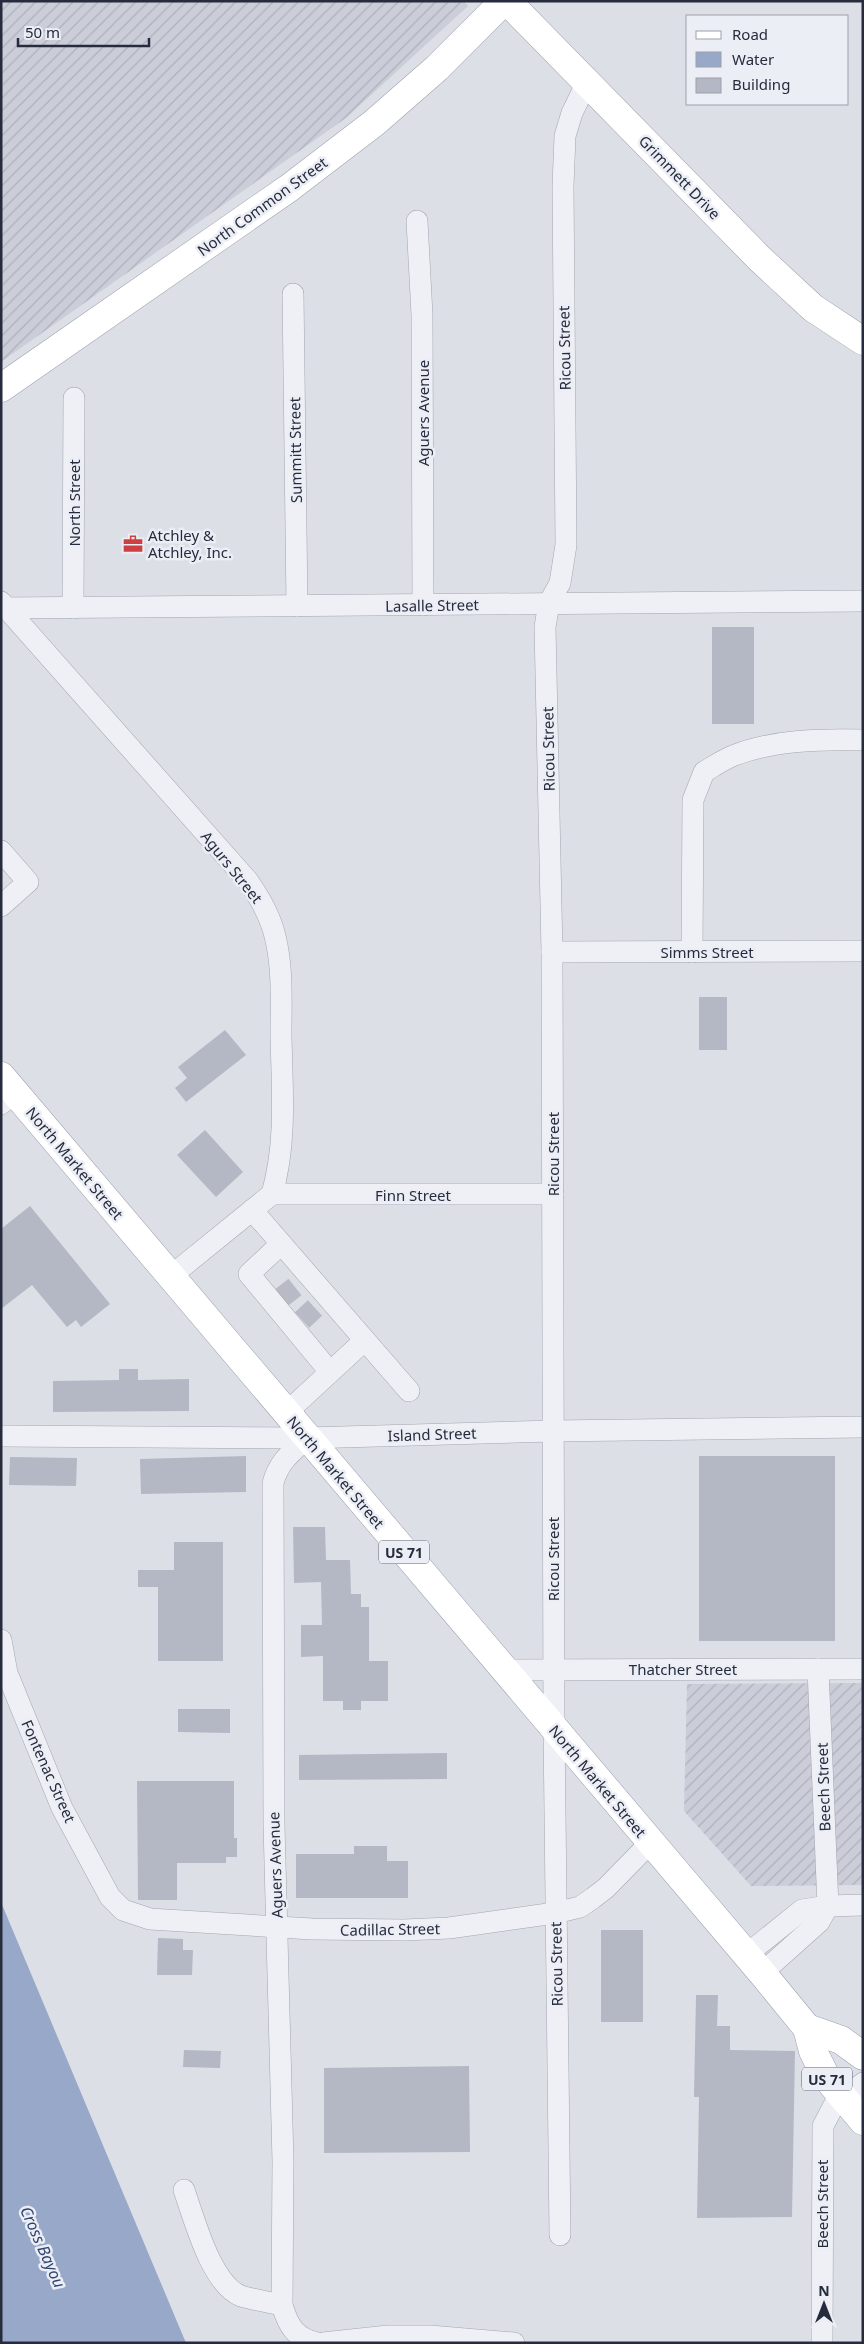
<svg xmlns="http://www.w3.org/2000/svg" width="864" height="2344" viewBox="0 0 864 2344" font-family="'Noto Sans',sans-serif">
  <defs>
    <pattern id="industrial-furrows" width="10" height="10" patternUnits="userSpaceOnUse" patternTransform="scale(1.25)"><rect width="10" height="10" fill="#cbced9"/><path d="M-1 1l2-2M0 10L10 0M9 11l2-2" fill="none" stroke="#aeb1bb"/></pattern>
  </defs>
  <rect width="100%" height="100%" fill="#dddfe7"/>
  <g fill="url(#industrial-furrows)">
    <polygon points="1,1 464,1 468,6 346,118 1,362"/>
    <polygon points="863,1683 863,1885 751,1886 684,1811 687,1684"/>
  </g>
  <polygon fill="#97a8c8" points="1,1902 3,1907 186,2343 1,2343"/>
  <g fill="#b4b8c4">
    <rect x="712" y="627" width="42" height="97"/>
    <rect x="699" y="997" width="28" height="53"/>
    <polygon points="225,1030 246,1055 186,1102 175,1088 187,1078 178,1067"/>
    <polygon points="205,1130 243,1172 216,1197 177,1155"/>
    <polygon points="30,1206 110,1304 81,1327 76,1320 67,1327 32,1285 1,1309 1,1229"/>
    <polygon points="119,1369 138,1369 138,1380 189,1379 189,1411 53,1412 53,1381 119,1380"/>
    <polygon points="246,1456 246,1492 141,1494 140,1459"/>
    <rect x="699" y="1456" width="136" height="185"/>
    <polygon points="10,1457 77,1458 76,1486 9,1485"/>
    <polygon points="293,1527 325,1527 326,1560 350,1560 351,1594 361,1594 361,1607 369,1607 369,1661 388,1661 388,1701 361,1701 361,1710 343,1710 343,1701 323,1701 323,1656 301,1657 301,1625 322,1625 321,1582 294,1583"/>
    <polygon points="174,1542 223,1542 223,1661 158,1661 158,1587 138,1587 138,1570 174,1570"/>
    <polygon points="178,1709 230,1709 230,1733 178,1732"/>
    <polygon points="447,1753 447,1779 299,1780 299,1755"/>
    <polygon points="137,1781 234,1781 234,1838 237,1838 237,1857 226,1857 226,1863 177,1863 177,1900 138,1900"/>
    <polygon points="354,1846 387,1846 387,1861 408,1861 408,1898 296,1898 296,1854 354,1854"/>
    <rect x="601" y="1930" width="42" height="92"/>
    <polygon points="158,1938 183,1939 183,1950 193,1950 192,1975 157,1975"/>
    <polygon points="696,1995 718,1995 717,2026 730,2026 730,2050 795,2051 792,2217 697,2218 699,2097 694,2097"/>
    <polygon points="184,2050 221,2051 220,2068 183,2067"/>
    <polygon points="469,2066 470,2152 324,2153 324,2068"/>
  </g>
  <g fill="none" stroke-linecap="round" stroke-linejoin="round">
    <g stroke="#b8bbc5" stroke-width="21" stroke-dasharray="21 11" stroke-linecap="butt">
      <polyline points="281,1298 295,1287"/>
      <polyline points="302,1320 315,1308"/>
    </g>
    <defs>
      <g id="minor">
        <polyline points="417,221 422,315 423,605"/>
        <polyline points="293,294 297,606"/>
        <path d="M1,602L248,881C260,898 270,915 275,936C283,968 281,1002 281,1035C282,1088 287,1142 272,1194L171,1276"/>
        <polyline points="1,608 863,601"/>
        <polyline points="73,608 74,398"/>
        <polyline points="1,851 28,882 1,906"/>
        <polyline points="552,952 863,951"/>
        <path d="M692,952L693,800L704,772C714,766 724,759 735,755C774,740 821,739 863,740"/>
        <polyline points="1,1104 15,1092"/>
        <polyline points="272,1194 553,1194"/>
        <polyline points="252,1210 409,1391"/>
        <polyline points="281,1244 249,1274 330,1372"/>
        <polyline points="286,1413 364,1341"/>
        <polyline points="1,1436 307,1438 553,1431 863,1427"/>
        <path d="M307,1438C291,1453 279,1461 273,1483L274,1825L283,2161L282,2305C288,2325 295,2339 318,2343"/>
        <polyline points="1,1640 7,1673 62,1808 110,1897 123,1910 150,1919 312,1929 404,1930 449,1928 555,1913 580,1907 593,1898 606,1888 650,1843"/>
        <polyline points="818,1669 828,1906"/>
        <polyline points="504,1670 863,1669"/>
        <polyline points="746,1955 802,1910 828,1906 863,1905"/>
        <polyline points="762,1973 819,1922 828,1906"/>
        <path d="M184,2190C194,2218 211,2284 241,2296C254,2300 269,2302 282,2305"/>
        <polyline points="560,2235 554,1729 552,952 545,627 549,603 560,583 566,545 563,186 565,136 572,113 587,82"/>
        <polyline points="323,2343 388,2336 430,2336 514,2343"/>
        <polyline points="822,2343 823,2126 834,2105 863,2083"/>
      </g>
      <g id="major">
        <polyline points="507,1 760,259 813,308 863,341"/>
        <polyline points="1,388 289,188 374,123 437,68 504,1"/>
        <polyline points="1,1076 762,1973 807,2028 813,2051 826,2077 863,2121"/>
        <polyline points="807,2028 841,2040 863,2056"/>
      </g>
    </defs>
    <use href="#minor" stroke="#a2a5b1" stroke-width="22"/>
    <use href="#major" stroke="#9ca2b2" stroke-width="29"/>
    <use href="#minor" stroke="#eff0f5" stroke-width="21"/>
    <use href="#major" stroke="#fff" stroke-width="28"/>
  </g>
  <defs>
    <symbol id="office-bare" viewBox="-9 -9 18 18"><path d="M-6-3h4V-5.5h4V-3h4V5H-6ZM-1-4.5V-3h2v-1.5ZM-6 0V1H6V0Z" fill="#ce3f41" stroke="#eceef5" stroke-width="2.5" paint-order="stroke"/></symbol>
  </defs>
  <g fill-rule="evenodd">
    <use href="#office-bare" x="119" y="530" width="28" height="28"/>
  </g>
  <g text-anchor="middle" dominant-baseline="central" stroke-width="5" stroke-linejoin="round" paint-order="stroke">
    <g fill="#eceef5" stroke="#616674" stroke-width="1">
      <rect x="379" y="1540.5" width="50" height="23" rx="4"/>
      <rect x="802" y="2067.5" width="50" height="23" rx="4"/>
    </g>
    <g font-size="14" font-weight="bold" fill="#262b3d">
      <text x="404" y="1552">US 71</text>
      <text x="827" y="2079">US 71</text>
    </g>
    <g font-size="15" fill="#262b3d" stroke="#eceef5">
      <text transform="translate(680 177) rotate(46)">Grimmett Drive</text>
      <text transform="translate(262 206) rotate(-36)">North Common Street</text>
      <text transform="translate(564 348) rotate(-91)">Ricou Street</text>
      <text transform="translate(423 413) rotate(-90)">Aguers Avenue</text>
      <text transform="translate(295 450) rotate(-91)">Summitt Street</text>
      <text transform="translate(74 503) rotate(-90)">North Street</text>
      <text transform="translate(432 605) rotate(-1)">Lasalle Street</text>
      <text transform="translate(548 749) rotate(-91)">Ricou Street</text>
      <text transform="translate(232 867) rotate(51)">Agurs Street</text>
      <text x="707" y="952">Simms Street</text>
      <text transform="translate(553 1154) rotate(-90)">Ricou Street</text>
      <text transform="translate(75 1163) rotate(50)">North Market Street</text>
      <text x="413" y="1195">Finn Street</text>
      <text transform="translate(432 1434) rotate(-2)">Island Street</text>
      <text transform="translate(336 1472) rotate(50)">North Market Street</text>
      <text transform="translate(553 1559) rotate(-90)">Ricou Street</text>
      <text x="683" y="1669">Thatcher Street</text>
      <text transform="translate(49 1771) rotate(66)">Fontenac Street</text>
      <text transform="translate(598 1781) rotate(50)">North Market Street</text>
      <text transform="translate(823 1787) rotate(-92)">Beech Street</text>
      <text transform="translate(275 1865) rotate(-92)">Aguers Avenue</text>
      <text transform="translate(390 1929) rotate(-1)">Cadillac Street</text>
      <text transform="translate(556 1964) rotate(-91)">Ricou Street</text>
      <text transform="translate(822 2204) rotate(-90)">Beech Street</text>
    </g>
    <g font-size="15" fill="#262b3d" stroke="#eceef5" text-anchor="start">
      <text x="148" y="535">Atchley &amp;<tspan x="148" dy="17">Atchley, Inc.</tspan></text>
    </g>
    <g font-size="16" font-style="italic" fill="#304471" stroke="#eceef5">
      <text transform="translate(43 2247) rotate(66)">Cross Bayou</text>
    </g>
  </g>
  <rect width="864" height="2344" fill="none" stroke="#262b3d" stroke-width="5"/>
  <rect x="686" y="15" width="162" height="90" fill="#eceef5" stroke="#9da0ab"/>
  <rect x="696" y="31" width="25" height="8" fill="#ffffff" stroke="#9da0ab"/>
  <text x="732" y="40" font-size="15" fill="#262b3d">Road</text>
  <rect x="696" y="52" width="25" height="15" fill="#97a8c8" stroke="#9da0ab"/>
  <text x="732" y="65" font-size="15" fill="#262b3d">Water</text>
  <rect x="696" y="78" width="25" height="15" fill="#b4b8c4" stroke="#9da0ab"/>
  <text x="732" y="90" font-size="15" fill="#262b3d">Building</text>
  <g transform="translate(824 2304)" stroke="#eceef5" stroke-width="4" paint-order="stroke">
  <path d="M0-4L9 19L0 12L-9 19Z" fill="#262b3d"/>
  <text y="-8" font-size="14" font-weight="bold" text-anchor="middle" fill="#262b3d">N</text>
  </g>
  <path d="M18 38v8h131v-8" fill="none" stroke="#262b3d" stroke-width="2.5"/>
  <text x="25" y="38" font-size="15" fill="#262b3d" stroke="#eceef5" stroke-width="4" paint-order="stroke">50 m</text>
</svg>
